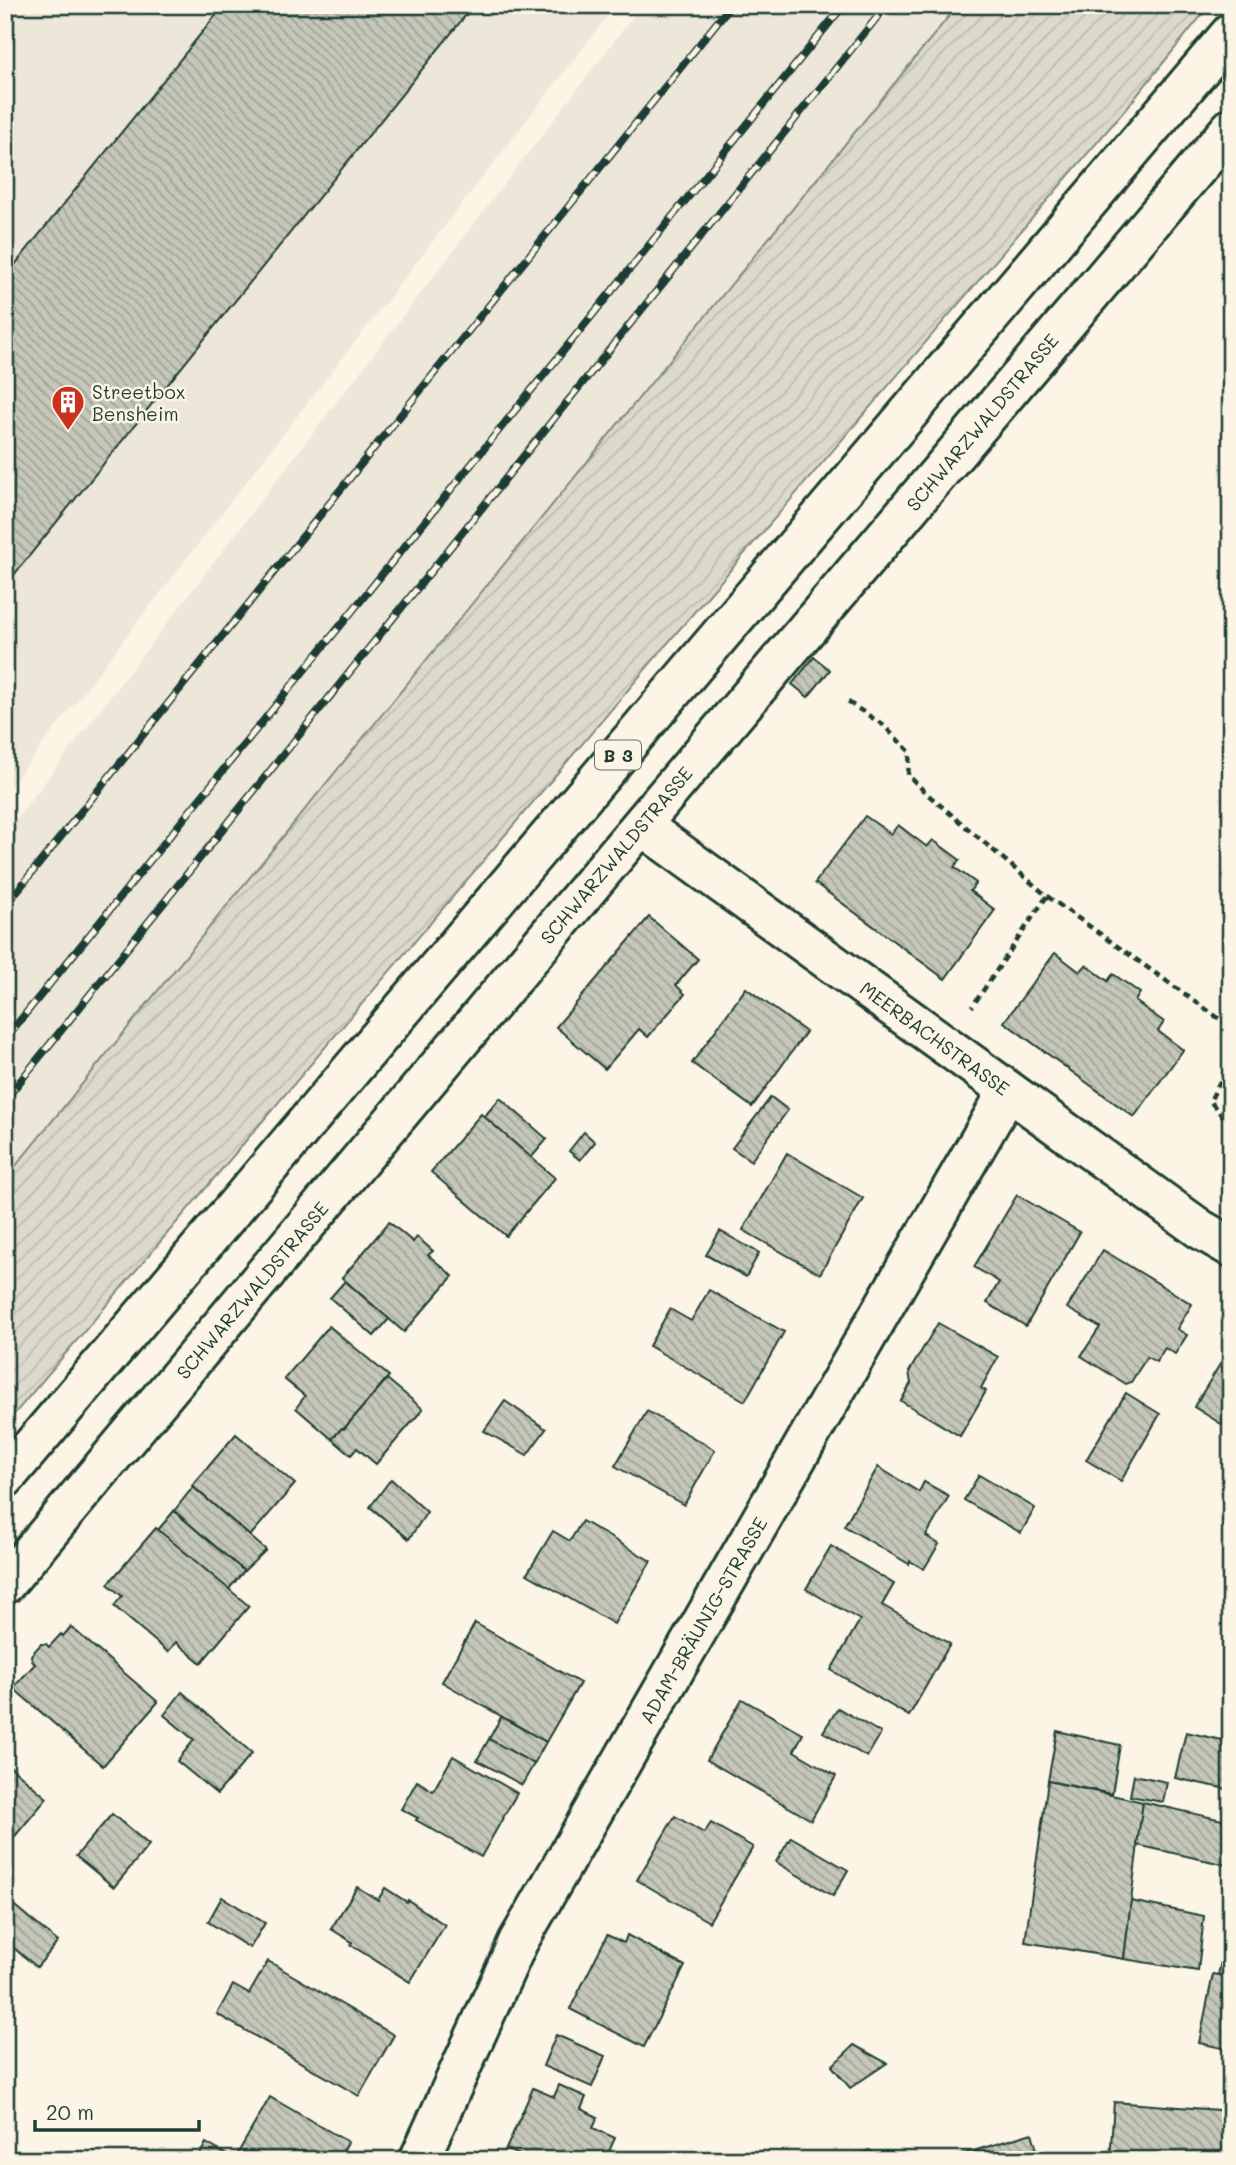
<svg xmlns="http://www.w3.org/2000/svg" width="1236" height="2165" viewBox="0 0 1236 2165" font-family="Mali,sans-serif">
  <defs>
    <pattern id="garden-furrows" width="10" height="10" patternUnits="userSpaceOnUse" patternTransform="scale(1.75)"><rect width="10" height="10" fill="#dcdacc"/><path d="M-1 1l2-2M0 10L10 0M9 11l2-2" fill="none" stroke="#bcbcb0"/></pattern>
    <pattern id="building-back-hatch" width="6" height="6" patternUnits="userSpaceOnUse" patternTransform="scale(1.75)"><rect width="6" height="6" fill="#c5c7b9"/><path d="M-1 5l2 2M0 0l6 6M5-1l2 2" fill="none" stroke="#9fa397"/></pattern>
  </defs>
  <rect width="100%" height="100%" fill="#fcf5e5"/>
  <filter id="ink" filterUnits="userSpaceOnUse"><feTurbulence type="fractalNoise" baseFrequency=".0143" numOctaves="2"/><feDisplacementMap in="SourceGraphic" scale="14" xChannelSelector="R" yChannelSelector="G"/><feConvolveMatrix kernelMatrix="1 2 1 2 8 2 1 2 1" color-interpolation-filters="sRGB"/></filter>
  <g filter="url(#ink)">
    <g fill="#ece7d8">
      <polygon points="5,5 616,5 5,793"/>
      <polygon points="642,5 958,5 5,1179 5,834"/>
    </g>
    <polygon fill="url(#garden-furrows)" stroke="#7e8c80" stroke-width="2" points="958,5 1210,5 1130,104 666,645 5,1425 5,1179"/>
    <g fill="url(#building-back-hatch)" stroke="#1f3d34" stroke-width="2">
      <polygon points="224,5 474,5 5,586 5,277"/>
      <polygon points="814,657 830,670 808,697 792,684"/>
      <polygon points="865,816 891,834 898,825 927,847 933,840 960,860 954,867 976,883 970,891 995,910 945,979 815,883"/>
      <polygon points="649,917 698,959 676,985 685,994 648,1037 639,1029 605,1069 556,1027"/>
      <polygon points="1055,953 1080,972 1086,965 1108,981 1113,974 1140,993 1135,1001 1164,1022 1158,1031 1183,1050 1134,1117 1004,1022"/>
      <polygon points="746,988 806,1032 752,1107 692,1063"/>
      <polygon points="771,1097 788,1110 751,1161 732,1148"/>
      <polygon points="500,1098 547,1139 531,1158 484,1117"/>
      <polygon points="481,1114 555,1178 506,1236 431,1172"/>
      <polygon points="584,1132 595,1142 580,1160 569,1151"/>
      <polygon points="787,1153 863,1198 820,1274 743,1230"/>
      <polygon points="1017,1195 1080,1232 1026,1326 987,1303 999,1282 974,1267"/>
      <polygon points="389,1222 413,1242 417,1237 433,1251 428,1255 453,1276 404,1332 342,1278"/>
      <polygon points="720,1231 759,1253 746,1277 706,1255"/>
      <polygon points="1103,1250 1192,1304 1177,1329 1187,1335 1175,1354 1165,1348 1156,1362 1147,1357 1131,1382 1126,1384 1081,1356 1100,1327 1067,1308"/>
      <polygon points="345,1281 389,1319 374,1336 330,1298"/>
      <polygon points="709,1290 784,1332 745,1401 649,1346 670,1309 691,1321"/>
      <polygon points="938,1323 998,1357 981,1388 986,1391 960,1436 901,1401 911,1383 909,1372"/>
      <polygon points="329,1326 389,1376 344,1429 342,1428 332,1439 296,1408 305,1396 284,1379"/>
      <polygon points="1231,1346 1231,1430 1194,1407"/>
      <polygon points="387,1379 423,1409 376,1464 357,1448 351,1455 332,1439 342,1428 344,1429"/>
      <polygon points="1126,1393 1160,1414 1121,1481 1086,1460"/>
      <polygon points="505,1401 546,1429 527,1455 484,1431"/>
      <polygon points="647,1411 715,1450 684,1505 615,1466"/>
      <polygon points="236,1434 295,1484 250,1536 192,1486"/>
      <polygon points="878,1467 919,1492 924,1482 949,1496 926,1536 939,1544 924,1569 910,1561 909,1564 844,1526"/>
      <polygon points="979,1475 1035,1508 1021,1533 964,1500"/>
      <polygon points="391,1479 427,1512 409,1539 370,1507"/>
      <polygon points="193,1487 266,1550 244,1571 174,1511"/>
      <polygon points="174,1511 244,1571 228,1590 158,1530"/>
      <polygon points="582,1521 651,1561 614,1624 527,1574 553,1531 570,1541"/>
      <polygon points="156,1528 249,1606 201,1663 176,1642 168,1652 114,1606 122,1596 108,1584"/>
      <polygon points="831,1546 894,1584 882,1605 950,1644 909,1716 831,1670 860,1620 806,1589"/>
      <polygon points="475,1623 580,1683 546,1742 442,1682"/>
      <polygon points="71,1627 158,1702 103,1766 13,1688 35,1664 32,1661 31,1655 41,1644 46,1644 49,1647 61,1634 63,1636"/>
      <polygon points="182,1692 252,1753 217,1794 177,1761 194,1740 164,1715"/>
      <polygon points="742,1699 803,1734 794,1751 836,1776 811,1820 707,1760"/>
      <polygon points="838,1708 881,1733 867,1757 823,1732"/>
      <polygon points="501,1717 546,1742 534,1764 489,1739"/>
      <polygon points="1057,1731 1120,1745 1112,1794 1048,1781"/>
      <polygon points="1186,1732 1231,1742 1231,1790 1175,1778"/>
      <polygon points="489,1739 534,1764 522,1785 477,1760"/>
      <polygon points="453,1756 517,1793 481,1857 416,1820 418,1818 401,1809 417,1781 433,1791"/>
      <polygon points="5,1762 47,1798 5,1848"/>
      <polygon points="1134,1775 1167,1782 1163,1802 1130,1796"/>
      <polygon points="1048,1781 1143,1802 1124,1959 1025,1942"/>
      <polygon points="1143,1802 1231,1822 1231,1866 1137,1845"/>
      <polygon points="112,1814 149,1845 114,1887 76,1856"/>
      <polygon points="675,1816 704,1833 711,1823 753,1847 709,1922 637,1880"/>
      <polygon points="791,1837 848,1870 833,1896 776,1862"/>
      <polygon points="357,1887 378,1900 385,1888 407,1902 408,1900 445,1925 410,1982 351,1945 352,1942 331,1929"/>
      <polygon points="222,1897 265,1923 250,1948 208,1922"/>
      <polygon points="1131,1901 1204,1916 1198,1971 1124,1959"/>
      <polygon points="10,1902 58,1942 37,1967 5,1941 5,1908"/>
      <polygon points="1230,1922 1231,1922 1231,1977 1218,1975"/>
      <polygon points="607,1935 624,1943 627,1935 685,1966 644,2047 570,2009"/>
      <polygon points="268,1961 394,2035 359,2096 217,2014 233,1985 249,1994"/>
      <polygon points="1213,1974 1231,1977 1231,2050 1199,2043"/>
      <polygon points="556,2035 605,2056 592,2087 543,2066"/>
      <polygon points="854,2045 887,2063 850,2088 832,2066"/>
      <polygon points="559,2085 586,2097 581,2109 598,2117 593,2128 615,2138 605,2160 531,2160 506,2149 533,2088 554,2097"/>
      <polygon points="270,2097 348,2142 338,2160 234,2160"/>
      <polygon points="1114,2102 1231,2111 1231,2160 1110,2160"/>
      <polygon points="1032,2133 1040,2160 944,2160"/>
      <polygon points="206,2143 234,2159 234,2160 197,2160"/>
      <polygon points="869,2150 884,2160 851,2160 853,2156"/>
    </g>
    <g fill="none" stroke-linecap="round" stroke-linejoin="round">
      <defs>
        <g id="street">
          <polyline points="642,826 1200,1229 1231,1247"/>
          <polyline points="5,1584 662,800 1231,128"/>
          <polyline points="419,2160 518,1942 1008,1091"/>
        </g>
        <polyline id="primary" points="5,1478 1231,33"/>
      </defs>
      <use href="#street" stroke="#1f3d34" stroke-width="44"/>
      <use href="#primary" stroke="#1f3d34" stroke-width="44"/>
      <g stroke="#1f3d34" stroke-width="4.5" stroke-dasharray="7 5" stroke-linecap="butt">
        <polyline points="848,702 882,724 910,752 908,775 926,793 1047,896 972,1007"/>
        <polyline points="1047,896 1231,1027"/>
        <polyline points="1231,1060 1210,1101 1231,1127"/>
      </g>
      <use href="#street" stroke="#fcf5e5" stroke-width="38"/>
      <use href="#primary" stroke="#fcf5e5" stroke-width="38"/>
      <defs>
        <g id="rail">
          <polyline points="5,906 731,5"/>
          <polyline points="5,1039 844,5"/>
          <polyline points="5,1100 887,5"/>
        </g>
      </defs>
      <use href="#rail" stroke="#1f3d34" stroke-width="8"/>
      <use href="#rail" stroke="#fcf5e5" stroke-width="5" stroke-dasharray="16" stroke-linecap="butt"/>
    </g>
  </g>
  <defs>
    <symbol id="building-pin" viewBox="-11 -11 22 30"><path d="M0 17L-7.5 6A9.5 9.5 0 1 1 7.5 6Z" fill="#c8321e" stroke="#fcf5e5"/><path d="M-4-6H4V6H1V3H-1V6H-4ZM-2.5-4.3h1.7v1.8h-1.7ZM.8-4.3h1.7v1.8H.8ZM-2.5-1h1.7V.8h-1.7ZM.8-1h1.7V.8H.8Z" fill="#fff"/></symbol>
  </defs>
  <g fill-rule="evenodd">
    <use href="#building-pin" x="49" y="383" width="38" height="52"/>
  </g>
  <g text-anchor="middle" dominant-baseline="central" stroke-width="5" stroke-linejoin="round" paint-order="stroke">
    <rect fill="#fcf5e5" stroke="#617469" stroke-width="2" x="595" y="740.5" width="46" height="29" rx="5"/>
    <g font-size="18" font-weight="bold" fill="#1f3d34">
      <text x="618" y="755">B 3</text>
    </g>
    <g font-size="19" fill="#1f3d34" stroke="#fcf5e5" text-anchor="start">
      <text x="92" y="391">Streetbox<tspan x="92" dy="22">Bensheim</tspan></text>
    </g>
    <g font-size="19" fill="#1f3d34" stroke="#fcf5e5">
      <text transform="translate(982 422) rotate(-50)">SCHWARZWALDSTRASSE</text>
      <text transform="translate(616 855) rotate(-50)">SCHWARZWALDSTRASSE</text>
      <text transform="translate(935 1038) rotate(36)">MEERBACHSTRASSE</text>
      <text transform="translate(252 1290) rotate(-50)">SCHWARZWALDSTRASSE</text>
      <text transform="translate(703 1620) rotate(-60)">ADAM-BRÄUNIG-STRASSE</text>
    </g>
  </g>
  <rect width="1236" height="2165" fill="none" stroke="#fcf5e5" stroke-width="28"/>
  <rect x="14" y="14" width="1208" height="2137" fill="none" stroke="#1f3d34" stroke-width="2.5" filter="url(#ink)"/>
  <path d="M35 2120v10h164v-10" fill="none" stroke="#1f3d34" stroke-width="3.5"/>
  <text x="46" y="2120" font-size="21" fill="#1f3d34" stroke="#fcf5e5" stroke-width="5" paint-order="stroke">20 m</text>
</svg>
